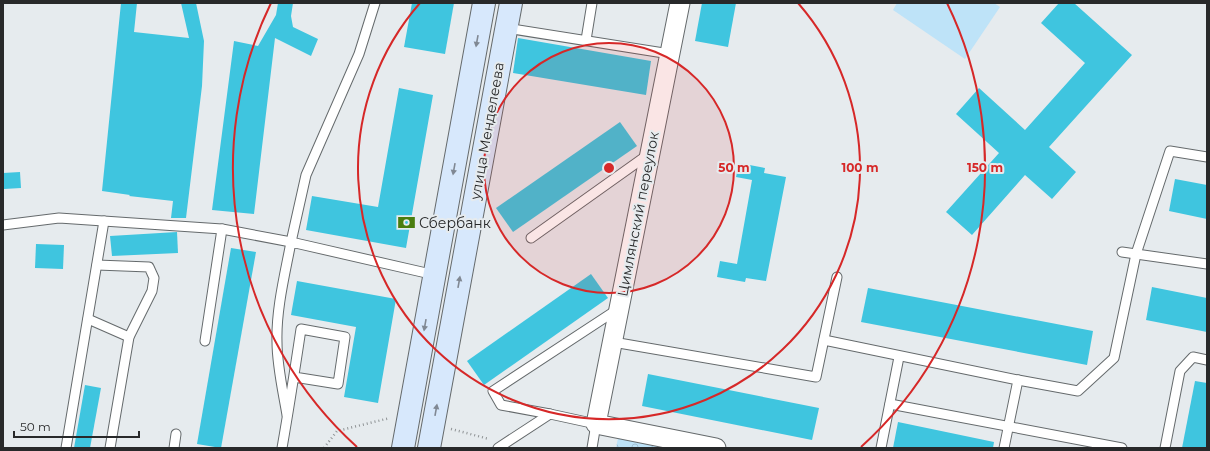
<svg xmlns="http://www.w3.org/2000/svg" width="1210" height="451" viewBox="0 0 1210 451" font-family="Montserrat,sans-serif">
  <defs>
    <pattern id="park-crowns" width="20" height="18" patternUnits="userSpaceOnUse"><rect width="20" height="18" fill="#bee3f8"/><path d="M2 6a3 3 0 1 1 6 0M12 15a3 3 0 1 1 6 0" fill="none" stroke="#a3c3d5"/></pattern>
  </defs>
  <rect width="100%" height="100%" fill="#e6ebee"/>
  <polygon fill="url(#park-crowns)" points="619,433 692,448 616,448"/>
  <polygon fill="#bee3f8" points="897,3 994,3 1000,7 965,59 893,10"/>
  <g fill="#3fc5df">
    <polygon points="121,3 137,3 134,32 189,38 181,3 196,3 204,41 202,86 186,218 171,218 173,201 129,196 130,195 102,191"/>
    <polygon points="278,3 293,3 291,16 293,27 318,39 311,56 275,38 254,214 212,210 234,41 258,46 276,15"/>
    <polygon points="412,3 454,3 445,54 404,47"/>
    <polygon points="702,3 736,3 728,47 695,41"/>
    <polygon points="1059,3 1074,3 1132,55 1049,147 1076,172 1052,199 1025,175 972,235 946,212 999,153 956,114 979,88 1025,130 1085,63 1041,23"/>
    <polygon points="518,38 651,61 646,95 513,73"/>
    <polygon points="399,88 433,95 406,248 306,230 312,196 378,207"/>
    <polygon points="620,122 637,146 513,232 496,208"/>
    <polygon points="739,163 765,168 764,173 786,177 766,281 746,278 745,282 717,277 720,261 737,264 752,180 736,177"/>
    <polygon points="20,172 21,188 4,189 3,173"/>
    <polygon points="1175,179 1207,185 1207,219 1169,211"/>
    <polygon points="177,232 178,253 112,256 110,236"/>
    <polygon points="36,244 64,245 63,269 35,268"/>
    <polygon points="231,248 256,252 221,448 197,444"/>
    <polygon points="591,274 608,298 484,385 467,361"/>
    <polygon points="297,281 396,299 378,403 344,397 356,327 291,315"/>
    <polygon points="1152,287 1207,298 1207,332 1146,320"/>
    <polygon points="868,288 1093,331 1087,365 861,322"/>
    <polygon points="648,374 819,408 812,440 642,406"/>
    <polygon points="1195,381 1207,383 1207,448 1182,448"/>
    <polygon points="85,385 101,388 90,448 74,448"/>
    <polygon points="898,422 994,442 993,448 893,448"/>
  </g>
  <g fill="none" stroke-linecap="round" stroke-linejoin="round">
    <defs>
      <g id="lane">
        <polyline points="506,28 670,54"/>
        <polyline points="586,40 592,3"/>
        <polyline points="3,225 59,218 222,229 291,242 306,175 359,54 375,3"/>
        <polyline points="531,238 649,154"/>
        <polyline points="1122,252 1207,264"/>
        <polyline points="97,265 149,267 154,278 152,291 129,337 110,448"/>
        <polyline points="88,319 129,337"/>
        <polyline points="824,340 1018,380 1004,448"/>
        <polyline points="205,341 222,229"/>
        <polyline points="613,342 816,377 837,277"/>
        <polyline points="1018,380 1078,391 1114,358 1136,254 1170,151 1207,157"/>
        <polyline points="890,404 1122,448"/>
        <polyline points="550,414 501,405 493,391 618,309"/>
        <path d="M287,415C283,391 277,366 277,342C276,309 285,274 291,242L435,275"/>
        <polyline points="66,448 104,221"/>
        <polyline points="174,448 176,434"/>
        <path d="M282,448C289,408 295,369 301,329L345,337L338,384L294,377"/>
        <polyline points="498,448 550,414 596,424 592,448"/>
        <polyline points="881,448 899,357"/>
        <polyline points="1165,448 1180,371 1193,357 1207,360"/>
      </g>
      <polyline id="street" points="680,3 596,424 716,448"/>
      <g id="secondary">
        <polyline points="403,448 484,3"/>
        <polyline points="429,448 511,3"/>
      </g>
    </defs>
    <use href="#lane" stroke="#656a6c" stroke-width="11"/>
    <use href="#street" stroke="#656a6c" stroke-width="21"/>
    <use href="#secondary" stroke="#656a6c" stroke-width="24"/>
    <g stroke="#8f9395" stroke-width="2.5" stroke-dasharray="1 3" stroke-linecap="butt">
      <polyline points="451,429 489,439"/>
      <polyline points="324,448 337,431 390,418"/>
    </g>
    <use href="#lane" stroke="#fff" stroke-width="9"/>
    <use href="#street" stroke="#fff" stroke-width="19"/>
    <use href="#secondary" stroke="#d7e8fc" stroke-width="22"/>
  </g>
  <defs><path id="oneway-solid" d="M-6-.8H1V-3.2L6.5 0L1 3.2V.8H-6Z"/></defs>
  <g fill="#808893">
    <use href="#oneway-solid" transform="translate(477 41) rotate(100)"/>
    <use href="#oneway-solid" transform="translate(454 169) rotate(100)"/>
    <use href="#oneway-solid" transform="translate(459 282) rotate(-80)"/>
    <use href="#oneway-solid" transform="translate(425 325) rotate(100)"/>
    <use href="#oneway-solid" transform="translate(436 410) rotate(-80)"/>
  </g>
  <circle cx="609" cy="168" r="125" fill="#d62828" fill-opacity=".12"/>
  <g fill="none" stroke="#d62828" stroke-width="2">
    <circle cx="609" cy="168" r="125"/>
    <path d="M798 3A251 251 0 1 1 420 3"/>
    <path d="M357 447A376 376 0 0 1 271 3M947 3A376 376 0 0 1 861 447"/>
  </g>
  <defs>
    <symbol id="bank-bare" viewBox="-9 -9 18 18"><path d="M-6-4H6V4H-6ZM0-2.3a2.3 2.3 0 1 0 0 4.6a2.3 2.3 0 1 0 0-4.6Z" fill="#4a7d0e" stroke="#e6ebee" stroke-width="2.5" paint-order="stroke"/></symbol>
  </defs>
  <g fill-rule="evenodd">
    <use href="#bank-bare" x="394" y="210" width="25" height="25"/>
  </g>
  <g text-anchor="middle" dominant-baseline="central" stroke-width="4" stroke-linejoin="round" paint-order="stroke">
    <g font-size="14" fill="#28292a" stroke="#e6ebee">
      <text transform="translate(487 131) rotate(-80)">улица Менделеева</text>
      <text transform="translate(638 214) rotate(-79)">Цимлянский переулок</text>
    </g>
    <g font-size="14" fill="#28292a" stroke="#e6ebee" text-anchor="start">
      <text x="419" y="223">Сбербанк</text>
    </g>
  </g>
  <circle cx="609" cy="168" r="6" fill="#d62828" stroke="#e6ebee" stroke-width="2"/>
  <g font-size="12" text-anchor="middle" font-weight="bold" fill="#d62828" stroke="#e6ebee" stroke-width="4" stroke-linejoin="round" paint-order="stroke">
    <text x="734" y="172">50 m</text>
    <text x="860" y="172">100 m</text>
    <text x="985" y="172">150 m</text>
  </g>
  <rect width="1210" height="451" fill="none" stroke="#28292a" stroke-width="8"/>
  <path d="M14 431v6h125v-6" fill="none" stroke="#28292a" stroke-width="2"/>
  <text x="20" y="431" font-size="12" fill="#28292a" stroke="#e6ebee" stroke-width="3" paint-order="stroke">50 m</text>
</svg>
